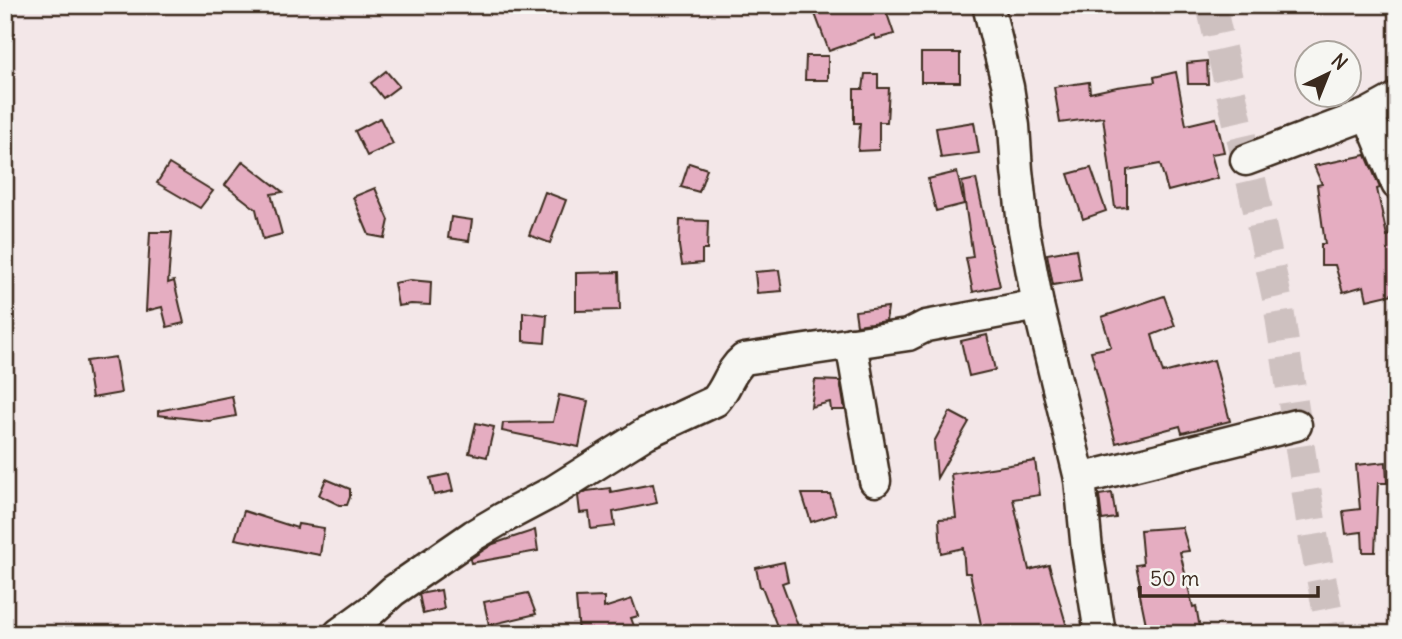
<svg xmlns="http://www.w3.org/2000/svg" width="1402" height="639" viewBox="0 0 1402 639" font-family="Delius,sans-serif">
  <rect width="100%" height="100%" fill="#f3e7e8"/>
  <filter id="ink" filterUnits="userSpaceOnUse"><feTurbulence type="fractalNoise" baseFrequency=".0143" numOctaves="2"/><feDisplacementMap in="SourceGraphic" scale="14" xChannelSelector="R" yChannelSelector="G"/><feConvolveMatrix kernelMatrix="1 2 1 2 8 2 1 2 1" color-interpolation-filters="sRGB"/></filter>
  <g filter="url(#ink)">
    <g fill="#e5adc1" stroke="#3b2a1e" stroke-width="2">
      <polygon points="831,5 884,5 894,34 876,39 874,35 829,51 814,11"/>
      <rect x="921" y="53" width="39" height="29"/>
      <polygon points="806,56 828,56 828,80 805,80"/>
      <polygon points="1207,61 1208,84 1188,84 1187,63"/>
      <polygon points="386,71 399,86 383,98 371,83"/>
      <polygon points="1176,72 1186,125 1216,118 1224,152 1211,154 1218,178 1168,191 1160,164 1127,170 1127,207 1115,208 1103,117 1060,123 1054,87 1089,82 1090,93 1117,87 1155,82 1154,77"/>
      <polygon points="865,74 878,74 878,88 889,88 887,122 879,122 879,150 858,151 860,123 854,123 854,89 863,89"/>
      <polygon points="380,118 393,144 367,156 355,131"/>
      <polygon points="974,122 979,153 941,158 936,128"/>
      <polygon points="1366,155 1380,188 1377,189 1387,236 1397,233 1397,293 1367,300 1364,286 1343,292 1335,265 1321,265 1321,244 1325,244 1317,185 1322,184 1314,166"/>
      <polygon points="243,161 283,192 271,194 282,234 263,239 256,209 225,185"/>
      <polygon points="689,163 707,169 699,192 681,187"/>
      <polygon points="169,164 213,191 200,208 157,183"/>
      <polygon points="1091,168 1106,211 1083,219 1068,174"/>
      <polygon points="957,172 964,204 936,211 928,179"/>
      <polygon points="976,179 1000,286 973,292 966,258 973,257 962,182"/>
      <polygon points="375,188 389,220 385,238 369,235 353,197"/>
      <polygon points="545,192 566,200 550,243 529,235"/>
      <polygon points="451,217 472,220 469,241 448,238"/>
      <polygon points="680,220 708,221 707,250 702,250 702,263 682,265 679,246"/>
      <polygon points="150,232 172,232 168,283 174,281 184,323 167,327 162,307 146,311"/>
      <polygon points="1076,249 1081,280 1053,285 1047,254"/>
      <polygon points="779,270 782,291 757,293 755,272"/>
      <polygon points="619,272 620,310 576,311 576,273"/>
      <polygon points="410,280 431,282 430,305 411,304 398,306 394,283"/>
      <polygon points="1164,296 1175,326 1152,335 1163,373 1214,360 1230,421 1182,433 1180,426 1116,443 1091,351 1111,347 1102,317"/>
      <polygon points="888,307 886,321 857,325 855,311"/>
      <polygon points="523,312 547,315 545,343 523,341"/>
      <polygon points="987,335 995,370 969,376 961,341"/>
      <polygon points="115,357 121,393 92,398 86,361"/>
      <polygon points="815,380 840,381 845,410 831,410 830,402 811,407"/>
      <polygon points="559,395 588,401 579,447 502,431 503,423 553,422"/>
      <polygon points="232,396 236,416 209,421 158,415 158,411"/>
      <polygon points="950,412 969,422 937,478 934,442"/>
      <polygon points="476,423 494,427 487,457 469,453"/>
      <polygon points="1035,461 1040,495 1013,499 1029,570 1049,565 1069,634 983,634 970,573 965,573 963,548 941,553 939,519 956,518 951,474"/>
      <polygon points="1386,462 1387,483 1378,483 1375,552 1363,552 1362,532 1346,534 1343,511 1360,509 1356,465"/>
      <polygon points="449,474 453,491 434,495 430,478"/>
      <polygon points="326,479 350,489 350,497 347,505 339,505 319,495"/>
      <polygon points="653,484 657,503 613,512 615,526 591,529 589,512 580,513 578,496 587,491 610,488 611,492"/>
      <polygon points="1112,493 1116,518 1102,520 1099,495"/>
      <polygon points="802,494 830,494 836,514 811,522"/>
      <polygon points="244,511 297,528 298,524 324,528 320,555 235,539"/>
      <polygon points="1182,527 1189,551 1180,552 1193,607 1196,606 1201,634 1148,634 1138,585 1140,584 1136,565 1143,564 1140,530"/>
      <polygon points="535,530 538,551 471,563 470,559 493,544"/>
      <polygon points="784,562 788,581 782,583 801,634 780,634 762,587 760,587 756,568"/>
      <polygon points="441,590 444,609 423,614 419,594"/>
      <polygon points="528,593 536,614 489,625 484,602"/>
      <polygon points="604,597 604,608 632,599 638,616 631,618 637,634 579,634 576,598"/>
    </g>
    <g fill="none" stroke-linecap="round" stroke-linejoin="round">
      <polyline stroke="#cec1c0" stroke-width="30" stroke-dasharray="30 15" stroke-linecap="butt" points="1211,5 1257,206 1278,303 1314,541 1332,634"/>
      <defs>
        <g id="minor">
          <polyline points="988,5 1008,87 1014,126 1017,170 1023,225 1038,305 1080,479 1087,550 1100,634"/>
          <polyline points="1368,114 1397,184"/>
          <polyline points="1246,160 1368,114 1397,98"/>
          <polyline points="851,343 875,481"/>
          <polyline points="1080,479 1296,425"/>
          <path d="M339,634L372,610L393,591L474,535L503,518L554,491L646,433L715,401C728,387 729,371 744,359L908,335L926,326L1038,305"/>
        </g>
      </defs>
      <use href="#minor" stroke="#3b2a1e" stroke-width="35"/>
      <use href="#minor" stroke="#f6f6f2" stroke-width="30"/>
    </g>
  </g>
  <rect width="1402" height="639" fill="none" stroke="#f6f6f2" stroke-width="28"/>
  <rect x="14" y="14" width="1374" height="611" fill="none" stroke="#3b2a1e" stroke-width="2.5" filter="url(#ink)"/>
  <g transform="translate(1328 74) rotate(43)"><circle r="33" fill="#f6f6f2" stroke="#aba49d" stroke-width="2"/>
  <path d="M0-5L12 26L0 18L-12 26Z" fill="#3b2a1e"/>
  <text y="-10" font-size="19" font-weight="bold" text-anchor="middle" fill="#3b2a1e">N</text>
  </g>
  <path d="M1140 586v10h178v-10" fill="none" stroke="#3b2a1e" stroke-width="3.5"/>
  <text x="1150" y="586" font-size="21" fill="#3b2a1e" stroke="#f6f6f2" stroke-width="5" paint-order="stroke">50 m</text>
</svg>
